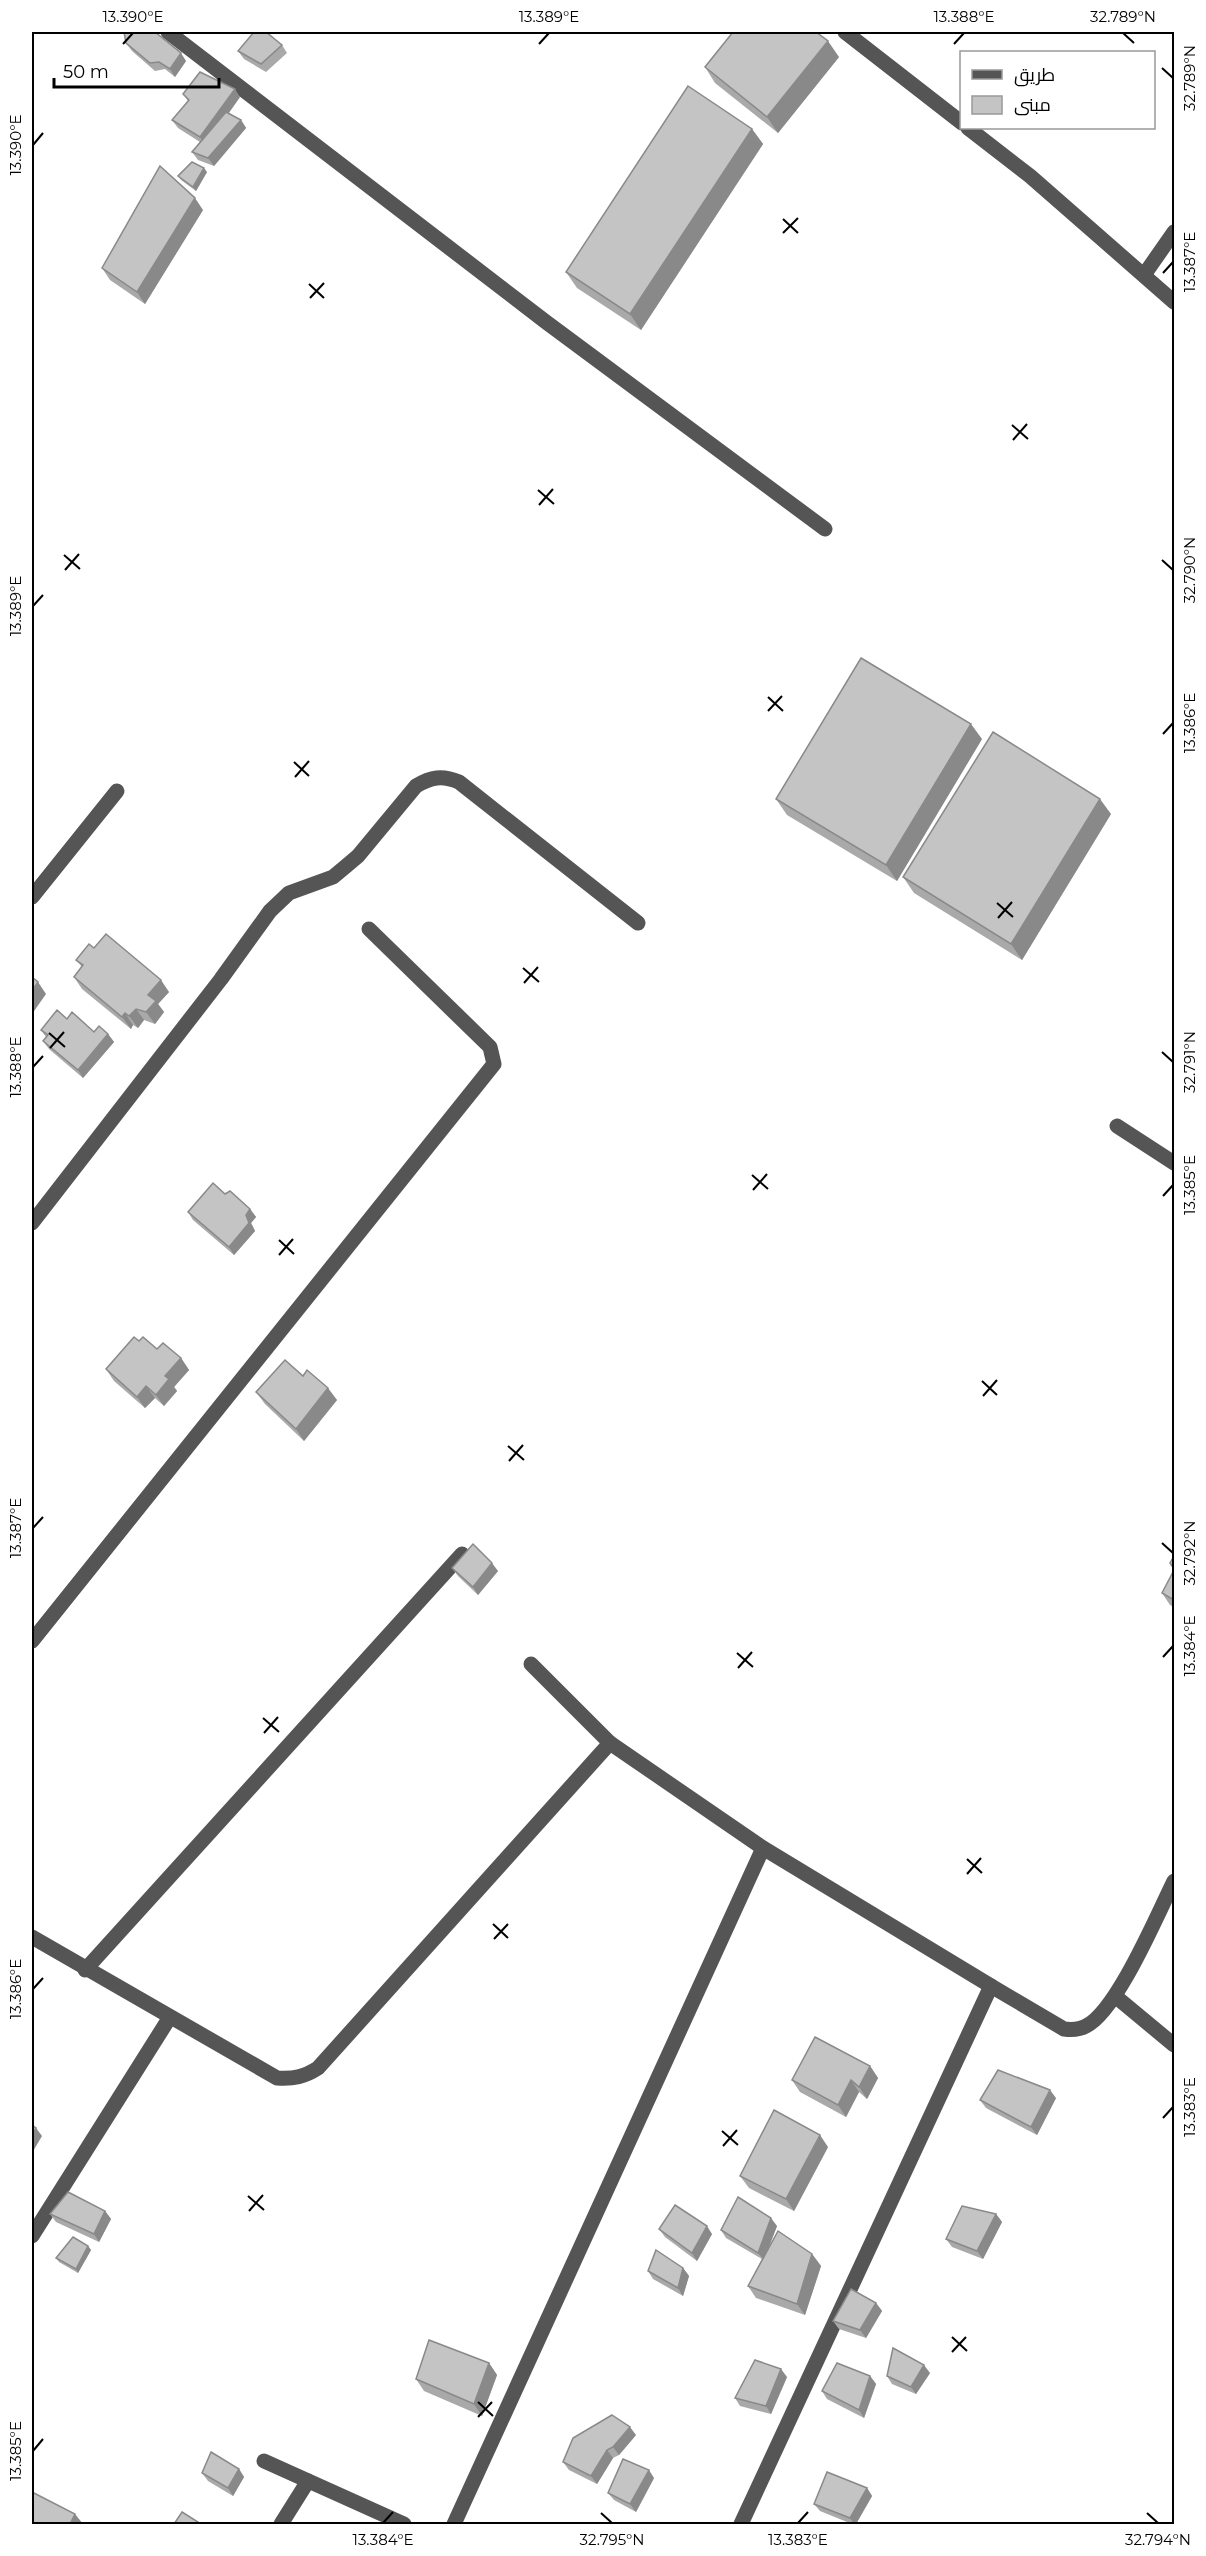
<svg xmlns="http://www.w3.org/2000/svg" width="1206" height="2556" viewBox="0 0 1206 2556" font-family="Montserrat,Cairo,sans-serif">
  <rect width="100%" height="100%" fill="#fff"/>
  <g fill="none" stroke-linecap="round" stroke-linejoin="round">
    <g stroke="#555" stroke-width="15">
      <polyline points="168,32 546,322 825,529"/>
      <polyline points="845,32 962,123"/>
      <polyline points="968,128 1030,176 1174,302"/>
      <polyline points="1144,275 1174,232"/>
      <polyline points="32,897 117,791"/>
      <polyline points="1117,1126 1174,1163"/>
      <path d="M32,1223L221,979L270,911L289,893L333,877L345,867L358,856L416,786C431,777 442,775 459,782L638,923"/>
      <polyline points="32,1641 494,1064 490,1047 369,929"/>
      <polyline points="610,1743 763,1848 991,1986 741,2524"/>
      <path d="M32,1937L277,2078C294,2079 304,2077 318,2068L610,1743L531,1664"/>
      <polyline points="85,1970 462,1554"/>
      <path d="M991,1986L1064,2029C1072,2030 1079,2030 1086,2026C1117,2011 1158,1913 1174,1881"/>
      <polyline points="1115,1996 1174,2045"/>
      <polyline points="32,2236 170,2017"/>
      <polyline points="264,2461 404,2524"/>
      <polyline points="281,2524 308,2481"/>
      <polyline points="454,2524 763,1848"/>
    </g>
  </g>
  <g fill="#a9a9a9">
    <polygon points="126,43 186,61 175,77 165,69 155,71 132,51"/>
    <polygon points="282,45 287,53 266,72 244,59 238,51"/>
    <polygon points="839,57 778,133 715,83 705,67"/>
    <polygon points="183,94 240,97 229,113 241,120 246,128 214,166 198,160 192,152 200,142 178,128 172,120 188,101"/>
    <polygon points="752,129 763,144 641,330 577,288 566,272"/>
    <polygon points="207,172 196,191 181,180 178,176"/>
    <polygon points="203,210 145,304 110,280 102,268"/>
    <polygon points="982,739 897,881 787,815 776,799"/>
    <polygon points="1111,814 1022,960 914,893 903,877"/>
    <polygon points="94,948 169,992 158,1004 164,1012 155,1024 144,1020 138,1028 133,1025 131,1029 82,989 74,977 82,967 76,960"/>
    <polygon points="67,1019 94,1032 108,1034 114,1042 83,1078 49,1049 43,1041 46,1037 41,1030"/>
    <polygon points="225,1194 250,1209 256,1217 251,1223 255,1231 234,1255 193,1220 188,1212"/>
    <polygon points="139,1341 181,1358 189,1370 174,1387 177,1391 164,1406 155,1398 145,1408 114,1381 106,1369"/>
    <polygon points="303,1376 337,1400 304,1441 265,1404 256,1392"/>
    <polygon points="452,1568 498,1571 478,1595 458,1576"/>
    <polygon points="1174,1570 1174,1607 1170,1605 1162,1593"/>
    <polygon points="870,2066 878,2078 867,2099 859,2092 846,2117 800,2092 792,2080"/>
    <polygon points="1056,2098 1037,2135 986,2108 980,2100"/>
    <polygon points="828,2147 794,2211 749,2188 740,2176"/>
    <polygon points="105,2211 111,2219 99,2242 56,2222 50,2214"/>
    <polygon points="996,2214 1002,2222 983,2259 952,2247 946,2239"/>
    <polygon points="777,2226 768,2249 812,2254 821,2266 805,2315 756,2298 748,2286 762,2259 726,2238 721,2230"/>
    <polygon points="659,2229 712,2234 697,2261 665,2237"/>
    <polygon points="88,2246 91,2250 78,2273 59,2262 56,2258"/>
    <polygon points="683,2268 689,2276 683,2296 653,2279 648,2271"/>
    <polygon points="876,2303 882,2311 866,2338 839,2329 833,2321"/>
    <polygon points="489,2363 497,2375 482,2416 424,2391 416,2379"/>
    <polygon points="930,2373 916,2394 892,2384 887,2376"/>
    <polygon points="870,2376 876,2384 864,2418 827,2399 822,2391"/>
    <polygon points="787,2377 771,2414 740,2406 735,2398"/>
    <polygon points="636,2435 619,2455 613,2458 597,2484 569,2470 563,2462"/>
    <polygon points="239,2469 244,2477 233,2496 208,2481 202,2473"/>
    <polygon points="654,2478 636,2512 614,2500 608,2493"/>
    <polygon points="867,2488 872,2496 856,2524 852,2524 820,2511 814,2504"/>
  </g>
  <g fill="#898989">
    <polygon points="828,41 839,57 778,133 767,117"/>
    <polygon points="181,53 186,61 175,77 170,69"/>
    <polygon points="235,89 240,97 205,145 200,137"/>
    <polygon points="241,120 246,128 214,166 208,158"/>
    <polygon points="752,129 763,144 641,330 630,314"/>
    <polygon points="204,168 207,172 196,191 193,187"/>
    <polygon points="195,198 203,210 145,304 137,292"/>
    <polygon points="971,724 982,739 897,881 886,865"/>
    <polygon points="1100,799 1111,814 1022,960 1011,944"/>
    <polygon points="161,980 169,992 158,1004 164,1012 155,1024 146,1012 148,995"/>
    <polygon points="38,982 46,994 32,1014 32,991"/>
    <polygon points="136,1009 144,1020 138,1028 129,1016"/>
    <polygon points="125,1013 133,1025 131,1029 122,1017"/>
    <polygon points="108,1034 114,1042 83,1078 78,1070"/>
    <polygon points="250,1209 256,1217 251,1223 255,1231 234,1255 229,1247 246,1215"/>
    <polygon points="181,1358 189,1370 174,1387 177,1391 164,1406 156,1395 165,1376"/>
    <polygon points="146,1386 155,1398 145,1408 137,1397"/>
    <polygon points="328,1388 337,1400 304,1441 296,1429"/>
    <polygon points="492,1563 498,1571 478,1595 473,1587"/>
    <polygon points="870,2066 878,2078 867,2099 859,2087"/>
    <polygon points="851,2080 859,2092 846,2117 838,2105"/>
    <polygon points="1050,2090 1056,2098 1037,2135 1031,2127"/>
    <polygon points="36,2128 42,2136 32,2153 32,2135"/>
    <polygon points="820,2135 828,2147 794,2211 786,2199"/>
    <polygon points="105,2211 111,2219 99,2242 94,2234"/>
    <polygon points="996,2214 1002,2222 983,2259 977,2251"/>
    <polygon points="771,2218 777,2226 764,2260 758,2253"/>
    <polygon points="707,2226 712,2234 697,2261 692,2253"/>
    <polygon points="88,2246 91,2250 78,2273 76,2269"/>
    <polygon points="812,2254 821,2266 805,2315 797,2304"/>
    <polygon points="683,2268 689,2276 683,2296 678,2288"/>
    <polygon points="876,2303 882,2311 866,2338 860,2330"/>
    <polygon points="489,2363 497,2375 482,2416 474,2404"/>
    <polygon points="924,2365 930,2373 916,2394 911,2387"/>
    <polygon points="781,2369 787,2377 771,2414 766,2406"/>
    <polygon points="870,2376 876,2384 864,2418 859,2410"/>
    <polygon points="630,2427 636,2435 619,2455 613,2447"/>
    <polygon points="607,2450 613,2458 597,2484 591,2476"/>
    <polygon points="239,2469 244,2477 233,2496 228,2488"/>
    <polygon points="649,2470 654,2478 636,2512 630,2504"/>
    <polygon points="867,2488 872,2496 856,2524 854,2524 850,2518"/>
    <polygon points="75,2514 83,2524 70,2524"/>
  </g>
  <g fill="#c4c4c4" stroke="#898989" stroke-width="1.5">
    <polygon points="124,32 155,32 181,53 170,69 159,62 150,63 126,43"/>
    <polygon points="254,32 266,32 282,45 261,64 238,51"/>
    <polygon points="733,32 816,32 828,41 767,117 705,67"/>
    <polygon points="200,72 235,89 200,137 172,120 189,100 183,94"/>
    <polygon points="688,86 752,129 630,314 566,272"/>
    <polygon points="226,112 241,120 208,158 192,152"/>
    <polygon points="192,162 204,168 193,187 178,176"/>
    <polygon points="160,166 195,198 137,292 102,268"/>
    <polygon points="861,658 971,724 886,865 776,799"/>
    <polygon points="993,732 1100,799 1011,944 903,877"/>
    <polygon points="106,934 161,980 148,995 156,1001 146,1012 136,1009 129,1016 125,1013 122,1017 74,977 83,965 76,960 89,944 94,948"/>
    <polygon points="32,977 38,982 32,991"/>
    <polygon points="57,1010 67,1019 72,1012 94,1032 99,1026 108,1034 78,1070 43,1041 48,1035 41,1030"/>
    <polygon points="213,1183 225,1194 230,1191 250,1209 246,1215 249,1223 229,1247 188,1212"/>
    <polygon points="134,1337 139,1341 143,1337 157,1349 163,1343 181,1358 165,1376 169,1379 156,1395 146,1386 137,1397 106,1369"/>
    <polygon points="285,1360 303,1376 307,1370 328,1388 296,1429 256,1392"/>
    <polygon points="473,1544 492,1563 473,1587 452,1568"/>
    <polygon points="1174,1556 1174,1569 1170,1563"/>
    <polygon points="1174,1570 1174,1600 1162,1593"/>
    <polygon points="815,2037 870,2066 859,2087 851,2080 838,2105 792,2080"/>
    <polygon points="998,2070 1050,2090 1031,2127 980,2100"/>
    <polygon points="774,2110 820,2135 786,2199 740,2176"/>
    <polygon points="32,2125 36,2128 32,2135"/>
    <polygon points="68,2192 105,2211 94,2234 50,2214"/>
    <polygon points="738,2197 771,2218 758,2253 721,2230"/>
    <polygon points="675,2205 707,2226 692,2253 659,2229"/>
    <polygon points="962,2206 996,2214 977,2251 946,2239"/>
    <polygon points="778,2231 812,2254 797,2304 748,2286"/>
    <polygon points="73,2237 88,2246 76,2269 56,2258"/>
    <polygon points="656,2250 683,2268 678,2288 648,2271"/>
    <polygon points="851,2289 876,2303 860,2330 833,2321"/>
    <polygon points="429,2340 489,2363 474,2404 416,2379"/>
    <polygon points="893,2348 924,2365 911,2387 887,2376"/>
    <polygon points="755,2360 781,2369 766,2406 735,2398"/>
    <polygon points="837,2363 870,2376 859,2410 822,2391"/>
    <polygon points="612,2415 630,2427 613,2447 607,2450 591,2476 563,2462 573,2438"/>
    <polygon points="211,2452 239,2469 228,2488 202,2473"/>
    <polygon points="623,2459 649,2470 630,2504 608,2493"/>
    <polygon points="827,2472 867,2488 850,2518 814,2504"/>
    <polygon points="32,2492 75,2514 70,2524 32,2524"/>
    <polygon points="182,2512 198,2522 197,2524 174,2524"/>
  </g>
  <path fill="none" stroke="#000" stroke-width="2" d="M1123,33L1134,43M123,44L133,33M539,44L549,33M954,44L964,33M1162,68L1173,78M33,145L43,133M783,219L798,233M783,233L798,218M1163,273L1173,262M309,284L324,298M310,298L324,283M1012,425L1028,439M1013,440L1027,424M538,490L554,504M539,505L553,489M64,555L80,569M1162,560L1173,570M65,570L79,554M33,606L43,595M768,697L783,711M768,711L782,696M1163,734L1173,723M294,762L309,776M295,777L309,761M997,903L1013,917M998,918L1012,902M523,968L539,982M524,983L538,967M49,1033L65,1047M50,1048L64,1032M1162,1052L1173,1062M33,1067L43,1056M752,1175L768,1189M753,1190L767,1174M1163,1196L1173,1185M279,1240L294,1254M279,1255L293,1239M982,1381L997,1395M983,1396L997,1380M508,1446L524,1460M509,1461L523,1445M33,1528L43,1517M1162,1543L1173,1553M737,1653L753,1667M1163,1657L1173,1646M738,1668L752,1652M263,1718L279,1732M264,1733L278,1717M967,1859L982,1873M967,1874L981,1858M493,1924L508,1938M494,1939L508,1924M33,1989L43,1978M1163,2118L1173,2107M722,2131L738,2145M723,2146L737,2130M248,2196L264,2210M249,2211L263,2195M952,2337L967,2351M952,2352L966,2337M478,2402L493,2416M478,2417L492,2402M33,2451L43,2439M601,2513L612,2523M1147,2513L1158,2523M383,2523L393,2512M798,2523L808,2512"/>
  <rect width="1206" height="2556" fill="none" stroke="#ffffff" stroke-width="66"/>
  <rect x="960" y="51" width="195" height="78" fill="#ffffff" stroke="#999999" stroke-width="1.5"/>
  <rect x="972" y="70" width="30" height="9" fill="#555555" stroke="#999999" stroke-width="1.5"/>
  <text x="1014" y="81" font-size="18" fill="#000000">طريق</text>
  <rect x="972" y="96" width="30" height="18" fill="#c4c4c4" stroke="#999999" stroke-width="1.5"/>
  <text x="1014" y="111" font-size="18" fill="#000000">مبنى</text>
  <path d="M54 78v9h165v-9" fill="none" stroke="#000000" stroke-width="3"/>
  <text x="63" y="78" font-size="18" fill="#000000" stroke="#ffffff" stroke-width="4.5" paint-order="stroke">50 m</text>
  <rect x="33" y="33" width="1140" height="2490" fill="none" stroke="#000" stroke-width="2"/>
  <g font-size="15" text-anchor="middle" fill="#000">
    <text x="133" y="22">13.390°E</text>
    <text x="549" y="22">13.389°E</text>
    <text x="964" y="22">13.388°E</text>
    <text x="1123" y="22">32.789°N</text>
    <text transform="translate(1190 78) rotate(-90)" y="5">32.789°N</text>
    <text transform="translate(16 145) rotate(-90)" y="5">13.390°E</text>
    <text transform="translate(1190 262) rotate(-90)" y="5">13.387°E</text>
    <text transform="translate(1190 570) rotate(-90)" y="5">32.790°N</text>
    <text transform="translate(16 606) rotate(-90)" y="5">13.389°E</text>
    <text transform="translate(1190 723) rotate(-90)" y="5">13.386°E</text>
    <text transform="translate(1190 1062) rotate(-90)" y="5">32.791°N</text>
    <text transform="translate(16 1067) rotate(-90)" y="5">13.388°E</text>
    <text transform="translate(1190 1185) rotate(-90)" y="5">13.385°E</text>
    <text transform="translate(16 1528) rotate(-90)" y="5">13.387°E</text>
    <text transform="translate(1190 1553) rotate(-90)" y="5">32.792°N</text>
    <text transform="translate(1190 1646) rotate(-90)" y="5">13.384°E</text>
    <text transform="translate(16 1989) rotate(-90)" y="5">13.386°E</text>
    <text transform="translate(1190 2107) rotate(-90)" y="5">13.383°E</text>
    <text transform="translate(16 2451) rotate(-90)" y="5">13.385°E</text>
    <text x="383" y="2545">13.384°E</text>
    <text x="612" y="2545">32.795°N</text>
    <text x="798" y="2545">13.383°E</text>
    <text x="1158" y="2545">32.794°N</text>
  </g>
</svg>
